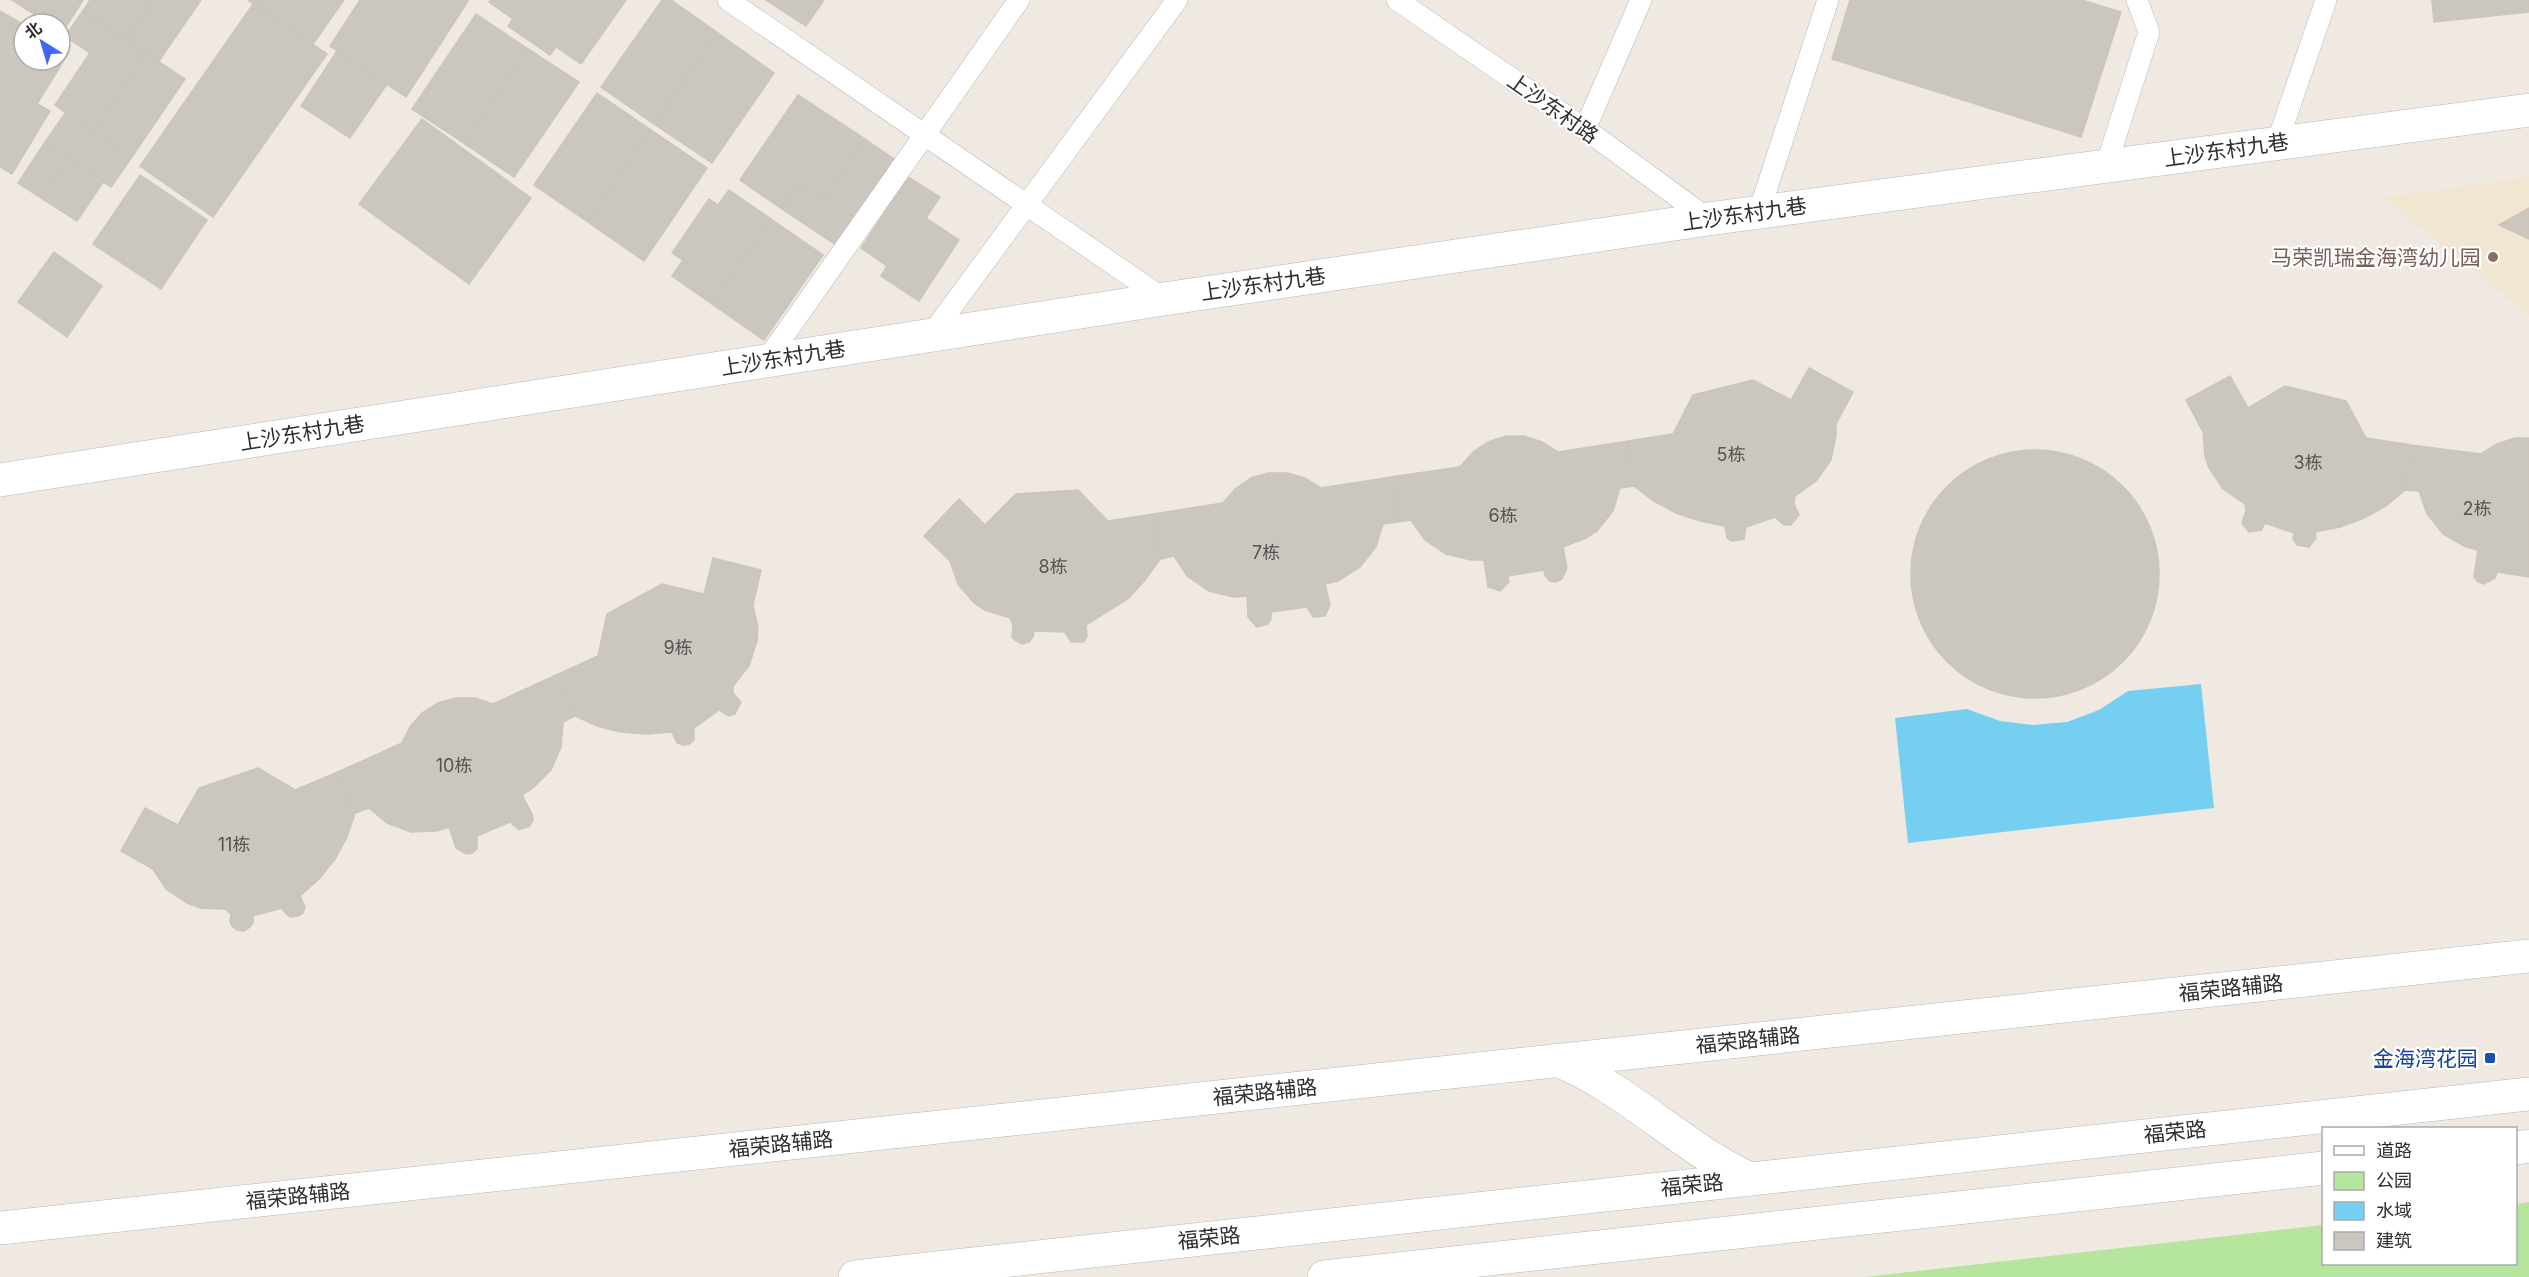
<svg xmlns="http://www.w3.org/2000/svg" width="2529" height="1277" viewBox="0 0 2529 1277" font-family="Inter,'Noto Sans SC',sans-serif">
  <rect width="100%" height="100%" fill="#efe9e1"/>
  <polygon fill="#f0e6d1" points="2529,177 2529,315 2383,198"/>
  <polygon fill="#b6e59e" points="2529,1202 2529,1277 1865,1277 2323,1225 2324,1264 2516,1264 2516,1204"/>
  <polygon fill="#75cff0" points="2201,684 2214,808 1908,843 1895,718 1967,709 2000,721 2033,725 2067,722 2099,710 2128,691"/>
  <g fill="#cbc7bf" stroke="#cbc5ba" stroke-width="1.5">
    <polygon points="12,0 83,0 62,33 60,24 49,24"/>
    <polygon points="90,0 154,0 127,40 83,11"/>
    <polygon points="154,0 201,0 159,61 127,40"/>
    <polygon points="248,0 344,0 313,44"/>
    <polygon points="360,0 467,0 468,1 406,97 330,46"/>
    <polygon points="491,0 626,0 581,64 556,47 550,55 508,26 513,19 489,2"/>
    <polygon points="662,0 671,0 718,33 654,124 601,87"/>
    <polygon points="766,0 824,0 806,26"/>
    <polygon points="1850,0 2082,0 2121,12 2081,137 1832,59"/>
    <polygon points="2432,0 2529,0 2529,12 2434,22"/>
    <polygon points="253,4 327,54 213,217 140,166"/>
    <polygon points="0,11 24,25 24,60 60,60 60,47 69,52 37,104 50,111 12,174 0,167"/>
    <polygon points="83,11 147,54 94,132 55,105 90,53 65,36"/>
    <polygon points="476,14 528,49 465,144 412,109"/>
    <polygon points="718,33 774,73 712,163 654,124"/>
    <polygon points="528,49 579,82 514,177 465,144"/>
    <polygon points="337,51 387,84 350,138 301,106"/>
    <polygon points="147,54 185,79 132,157 94,132"/>
    <polygon points="597,93 651,130 588,222 534,185"/>
    <polygon points="798,95 865,139 823,201 799,184 782,209 740,180"/>
    <polygon points="66,112 132,157 111,187 45,142"/>
    <polygon points="422,119 531,198 469,284 359,204"/>
    <polygon points="651,130 707,168 644,261 588,222"/>
    <polygon points="865,139 897,161 839,247 782,209 799,184 823,201"/>
    <polygon points="45,142 68,157 41,198 18,183"/>
    <polygon points="68,157 104,181 77,221 41,198"/>
    <polygon points="140,175 207,220 161,289 93,244"/>
    <polygon points="908,177 940,197 926,218 959,240 919,301 881,276 887,266 861,248"/>
    <polygon points="729,190 771,219 712,304 672,276 683,260 672,253 709,199 718,205"/>
    <polygon points="2529,208 2529,239 2499,225"/>
    <polygon points="771,219 823,255 764,340 712,304"/>
    <polygon points="54,252 102,286 67,337 18,302"/>
    <polygon points="1809,368 1853,392 1836,424 1836,435 1831,460 1816,481 1795,496 1794,504 1799,515 1791,525 1784,525 1775,517 1746,527 1744,539 1732,541 1727,538 1725,526 1700,521 1676,513 1654,501 1634,486 1628,441 1673,434 1693,395 1753,380 1791,400"/>
    <polygon points="2230,376 2248,408 2285,386 2346,401 2366,438 2411,445 2405,490 2386,506 2364,518 2340,527 2315,532 2316,538 2309,547 2297,545 2293,539 2294,533 2265,523 2261,530 2249,532 2242,523 2246,511 2245,504 2223,489 2209,468 2205,456 2203,432 2186,400"/>
    <polygon points="1506,436 1524,436 1542,442 1558,452 1628,441 1634,486 1620,488 1613,511 1597,531 1586,538 1563,547 1567,568 1562,579 1556,582 1550,581 1545,576 1544,570 1508,576 1509,582 1500,591 1488,587 1484,560 1471,560 1446,554 1425,540 1411,520 1397,522 1391,477 1460,467 1473,452 1488,442"/>
    <polygon points="2515,438 2529,438 2529,577 2497,572 2495,578 2484,584 2478,582 2474,577 2478,550 2466,547 2443,534 2427,514 2419,491 2405,490 2411,445 2481,454 2497,444"/>
    <circle cx="2035" cy="574" r="124"/>
    <polygon points="1268,473 1287,473 1305,478 1321,488 1391,477 1397,522 1383,524 1376,547 1360,567 1338,581 1325,584 1330,605 1325,616 1313,617 1307,607 1271,612 1271,619 1268,624 1257,627 1248,617 1247,596 1234,597 1209,591 1187,576 1174,556 1160,559 1153,514 1223,503 1235,489 1251,478"/>
    <polygon points="1078,490 1108,521 1153,514 1160,559 1146,579 1129,598 1086,625 1087,637 1083,642 1071,642 1065,632 1034,631 1033,637 1029,642 1022,644 1016,641 1012,637 1013,625 1010,618 985,610 974,603 958,584 950,561 924,536 959,499 985,525 1016,494"/>
    <polygon points="713,558 761,570 753,605 758,628 757,641 749,666 733,686 733,693 741,702 735,714 729,716 719,710 694,728 694,740 689,744 683,745 677,743 672,732 647,734 621,732 597,726 575,716 556,675 598,656 607,614 662,584 704,594"/>
    <polygon points="556,675 575,716 563,722 561,747 551,770 533,788 522,795 532,814 533,820 530,826 519,830 510,822 477,836 477,849 472,853 466,854 456,848 449,827 437,831 411,832 387,823 369,808 355,813 338,772 402,743 410,727 422,713 438,703 456,698 475,698 493,704"/>
    <polygon points="258,768 295,790 338,772 355,813 347,837 335,859 319,879 300,896 305,907 303,913 298,916 291,917 286,914 282,908 253,916 253,922 250,927 244,931 237,930 232,926 230,921 231,914 225,909 200,908 187,903 166,889 153,869 121,851 145,808 178,825 199,788"/>
  </g>
  <g fill="none" stroke-linecap="round" stroke-linejoin="round">
    <defs>
      <g id="lane">
        <polyline points="728,0 1164,299"/>
        <polyline points="1397,0 1585,129 1708,219"/>
        <polyline points="1585,129 1641,0"/>
        <polyline points="2277,143 2326,0"/>
        <polyline points="2106,166 2149,32 2137,0"/>
        <polyline points="1759,212 1828,0"/>
        <polyline points="931,335 1177,0"/>
        <polyline points="766,361 1019,0"/>
      </g>
      <g id="street">
        <polyline points="0,480 1164,299 1708,219 2529,110"/>
        <path d="M1557,1060C1628,1089 1681,1147 1750,1179"/>
      </g>
      <g id="secondary">
        <polyline points="2516,1148 2529,1146"/>
        <polyline points="0,1228 2529,956"/>
        <polyline points="855,1277 2529,1094"/>
        <polyline points="1324,1277 2324,1168"/>
      </g>
    </defs>
    <use href="#lane" stroke="#b4b7c1" stroke-width="22"/>
    <use href="#street" stroke="#b4b7c1" stroke-width="34"/>
    <use href="#secondary" stroke="#b4b7c1" stroke-width="34"/>
    <use href="#lane" stroke="#fff" stroke-width="21"/>
    <use href="#street" stroke="#fff" stroke-width="33"/>
    <use href="#secondary" stroke="#fff" stroke-width="33"/>
  </g>
  <circle fill="#8d6e63" stroke="#fff" stroke-width="2" cx="2493" cy="257" r="6"/>
  <rect fill="#1a4fb4" stroke="#fff" stroke-width="2" x="2484" y="1052" width="12" height="12" rx="3"/>
  <g text-anchor="middle" dominant-baseline="central" stroke-width="4.5" stroke-linejoin="round" paint-order="stroke">
    <g font-size="18" fill="#555452">
      <text x="1731" y="454">5栋</text>
      <text x="2308" y="462">3栋</text>
      <text x="2477" y="508">2栋</text>
      <text x="1503" y="515">6栋</text>
      <text x="1266" y="552">7栋</text>
      <text x="1053" y="566">8栋</text>
      <text x="678" y="647">9栋</text>
      <text x="454" y="765">10栋</text>
      <text x="234" y="844">11栋</text>
    </g>
    <g font-size="21" fill="#2e2e2e" stroke="#fff">
      <text transform="translate(1553 108) rotate(35)">上沙东村路</text>
      <text transform="translate(2226 150) rotate(-8)">上沙东村九巷</text>
      <text transform="translate(1744 214) rotate(-8)">上沙东村九巷</text>
      <text transform="translate(1263 284) rotate(-8)">上沙东村九巷</text>
      <text transform="translate(783 358) rotate(-9)">上沙东村九巷</text>
      <text transform="translate(302 433) rotate(-9)">上沙东村九巷</text>
      <text transform="translate(2231 988) rotate(-6)">福荣路辅路</text>
      <text transform="translate(1748 1040) rotate(-6)">福荣路辅路</text>
      <text transform="translate(1265 1092) rotate(-6)">福荣路辅路</text>
      <text transform="translate(2175 1132) rotate(-6)">福荣路</text>
      <text transform="translate(781 1144) rotate(-6)">福荣路辅路</text>
      <text transform="translate(1692 1185) rotate(-6)">福荣路</text>
      <text transform="translate(298 1196) rotate(-6)">福荣路辅路</text>
      <text transform="translate(1209 1238) rotate(-6)">福荣路</text>
    </g>
    <g font-size="21" fill="#785e54" stroke="#fff" text-anchor="end">
      <text x="2481" y="257">马荣凯瑞金海湾幼儿园</text>
    </g>
    <g font-size="21" fill="#164399" stroke="#fff" text-anchor="end">
      <text x="2478" y="1058">金海湾花园</text>
    </g>
  </g>
  <rect x="2322" y="1127" width="195" height="138" fill="#ffffff" stroke="#ababab" stroke-width="1.5"/>
  <rect x="2334" y="1146" width="30" height="9" fill="#ffffff" stroke="#ababab" stroke-width="1.5"/>
  <text x="2376" y="1157" font-size="18" fill="#2e2e2e">道路</text>
  <rect x="2334" y="1172" width="30" height="18" fill="#b6e59e" stroke="#ababab" stroke-width="1.5"/>
  <text x="2376" y="1187" font-size="18" fill="#2e2e2e">公园</text>
  <rect x="2334" y="1202" width="30" height="18" fill="#75cff0" stroke="#ababab" stroke-width="1.5"/>
  <text x="2376" y="1217" font-size="18" fill="#2e2e2e">水域</text>
  <rect x="2334" y="1232" width="30" height="18" fill="#cbc7bf" stroke="#ababab" stroke-width="1.5"/>
  <text x="2376" y="1247" font-size="18" fill="#2e2e2e">建筑</text>
  <g transform="translate(42 42) rotate(323)"><circle r="28" fill="#ffffff" stroke="#ababab" stroke-width="1.5"/>
  <path d="M0-4.5L10 22L0 15L-10 22Z" fill="#4264fb"/>
  <text y="-9" font-size="16" font-weight="bold" text-anchor="middle" fill="#2e2e2e">北</text>
  </g>
</svg>
